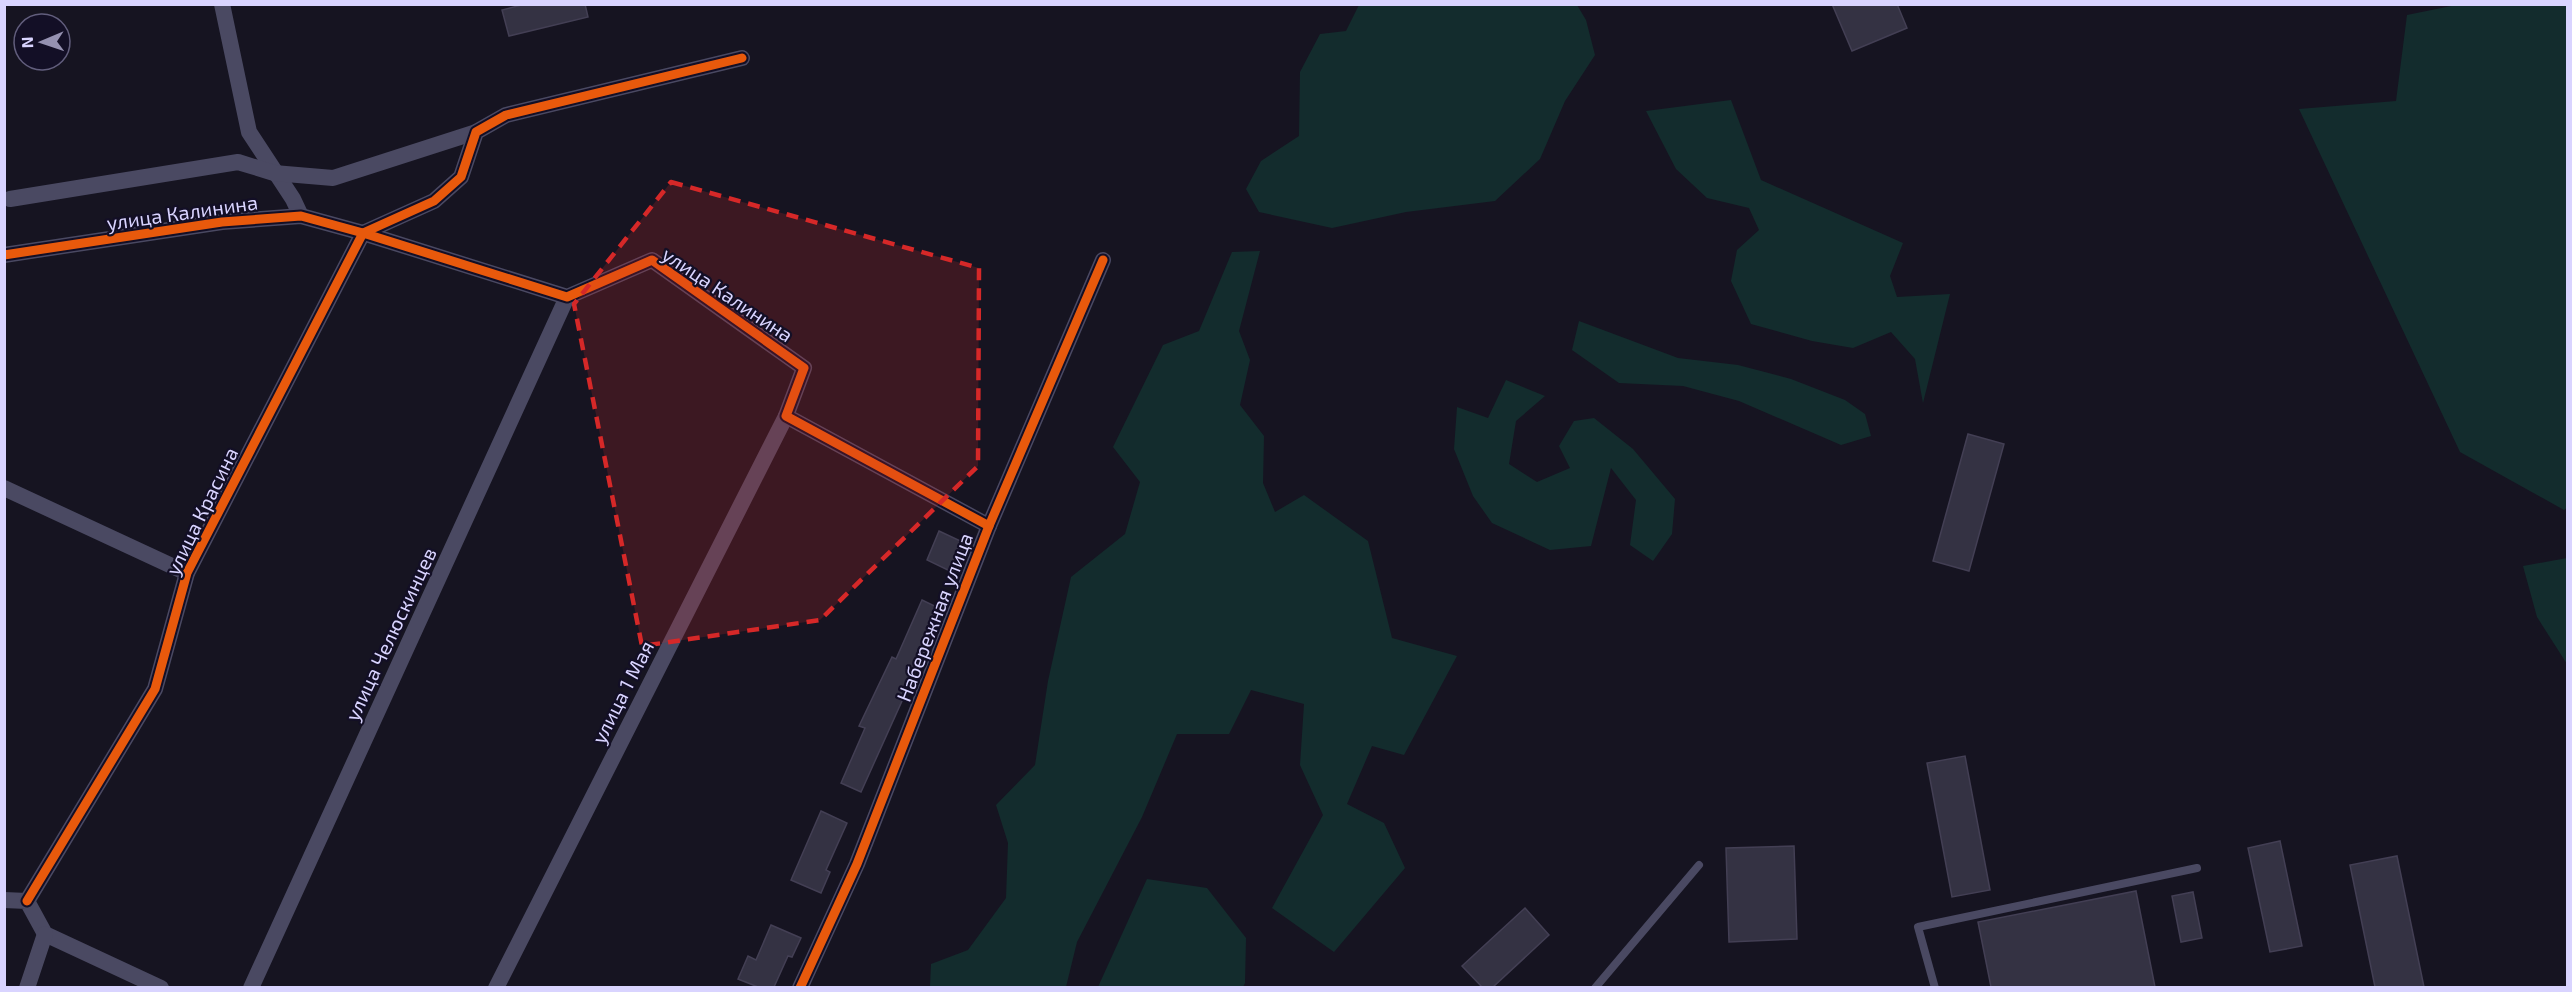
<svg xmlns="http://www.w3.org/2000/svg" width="2572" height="992" viewBox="0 0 2572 992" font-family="'Exo 2',sans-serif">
  <rect width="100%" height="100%" fill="#161421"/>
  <g fill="#132c2d">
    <polygon points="2461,4 2567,5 2568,507 2564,510 2460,452 2299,109 2396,101 2407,15"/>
    <polygon points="1359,5 1577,5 1586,20 1595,55 1565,101 1540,159 1495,201 1406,212 1332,228 1259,212 1246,189 1261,161 1299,136 1300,72 1320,34 1346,31"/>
    <polygon points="1731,100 1761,180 1903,243 1890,276 1897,297 1950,294 1923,403 1915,359 1891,332 1853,348 1812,341 1751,324 1731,281 1737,250 1759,230 1749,208 1707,198 1676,169 1646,111"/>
    <polygon points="1260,251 1239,331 1250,360 1240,405 1264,436 1263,483 1275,512 1304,495 1368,541 1392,638 1457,656 1404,755 1372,746 1347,804 1384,823 1405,868 1334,952 1272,908 1323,815 1300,765 1304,704 1251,690 1229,734 1177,734 1142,817 1077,942 1066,987 930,987 931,964 968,950 1006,898 1008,843 996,805 1035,765 1048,681 1071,577 1125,534 1140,482 1113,447 1163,345 1199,331 1232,252"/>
    <polygon points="1579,321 1678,358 1738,365 1791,379 1845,400 1865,414 1871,436 1841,445 1739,401 1683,386 1619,383 1572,350"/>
    <polygon points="1506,380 1545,396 1516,421 1509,464 1537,482 1570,468 1559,446 1574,421 1594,418 1633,449 1675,499 1672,534 1653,561 1630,545 1636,500 1611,468 1591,546 1550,550 1492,523 1473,496 1454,449 1457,407 1488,418"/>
    <polygon points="2567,558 2568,558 2567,664 2537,617 2523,566"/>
    <polygon points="1147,879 1207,888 1246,938 1245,983 1243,987 1098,987"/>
  </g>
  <g fill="#343243" stroke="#433f54" stroke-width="1.5">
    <polygon points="525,4 585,4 588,17 509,36 502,10"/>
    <polygon points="1832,4 1897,4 1907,28 1852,51"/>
    <polygon points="1968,434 2004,444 1969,571 1933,561"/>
    <polygon points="939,531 967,544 954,573 927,560"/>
    <polygon points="922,600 943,610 861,792 841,783 865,728 859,726 892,657 896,659"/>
    <polygon points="1965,756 1990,890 1952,897 1927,763"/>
    <polygon points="821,811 847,823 826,870 830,872 821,893 791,880"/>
    <polygon points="2280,841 2302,946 2270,952 2248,848"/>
    <polygon points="1794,846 1797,939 1729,942 1726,848"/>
    <polygon points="2397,856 2424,987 2375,987 2350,865"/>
    <polygon points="2136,891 2155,987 1991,987 1978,922"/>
    <polygon points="2193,892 2202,938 2181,942 2172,896"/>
    <polygon points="1525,908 1549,935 1493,987 1482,987 1462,966"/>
    <polygon points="771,925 801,938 792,957 788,956 774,987 758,987 738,979 748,956 756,960"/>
  </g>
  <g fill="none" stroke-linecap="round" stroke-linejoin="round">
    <g stroke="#4a4962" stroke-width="8">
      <polyline points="1595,988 1699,865"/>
      <polyline points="1935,988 1918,927 2197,868"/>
    </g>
    <g stroke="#4a4962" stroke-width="16">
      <polyline points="222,4 249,132 293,199 301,216"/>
      <polyline points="10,199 238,162 274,173 333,178 476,132"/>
      <polyline points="4,255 222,222 301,216 363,233 567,297 652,260 804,368 786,416 989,526"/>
      <polyline points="4,488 187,573"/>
      <polyline points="4,900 27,901 45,934 161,988"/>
      <polyline points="27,901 155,689 187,573 363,233 434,201 461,177 476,132 506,115 742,58"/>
      <polyline points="27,988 45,934"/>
      <polyline points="251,988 567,297"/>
      <polyline points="496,988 786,416"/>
      <polyline points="800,988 857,864 989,526 1103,260"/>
    </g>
    <defs>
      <g id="cycleway">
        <polyline points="4,255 222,222 301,216 363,233 567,297 652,260 804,368 786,416 989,526"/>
        <polyline points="27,901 155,689 187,573 363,233 434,201 461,177 476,132 506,115 742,58"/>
        <polyline points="800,988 857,864 989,526 1103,260"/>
      </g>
    </defs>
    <use href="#cycleway" stroke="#130f26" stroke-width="13"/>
    <use href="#cycleway" stroke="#e8590c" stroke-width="9"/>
  </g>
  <path fill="#d62828" fill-opacity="0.2" stroke="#d62828" stroke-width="4.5" stroke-dasharray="12 8" stroke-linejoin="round" d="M671,182L979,268L978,466L820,620L642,646L574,304Z"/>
  <g text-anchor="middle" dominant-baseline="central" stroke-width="4.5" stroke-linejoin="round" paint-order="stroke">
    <g font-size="20" fill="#d9d4ff" stroke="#130f26">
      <text transform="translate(182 212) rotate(-8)">улица Калинина</text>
      <text transform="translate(728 294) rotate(34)">улица Калинина</text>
      <text transform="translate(201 511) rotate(-64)">улица Красина</text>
      <text transform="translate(934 617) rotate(-69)">Набережная улица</text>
      <text transform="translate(390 634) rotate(-65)">улица Челюскинцев</text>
      <text transform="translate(622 692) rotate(-63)">улица 1 Мая</text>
    </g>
  </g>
  <rect width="2572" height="992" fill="none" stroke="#d9d4ff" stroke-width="12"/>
  <g transform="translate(42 42) rotate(268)"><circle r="28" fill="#130f26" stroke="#625e7d" stroke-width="1.5"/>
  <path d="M0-4.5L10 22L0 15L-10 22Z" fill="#9591b1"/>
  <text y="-9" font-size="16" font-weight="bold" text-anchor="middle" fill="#d9d4ff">N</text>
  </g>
</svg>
